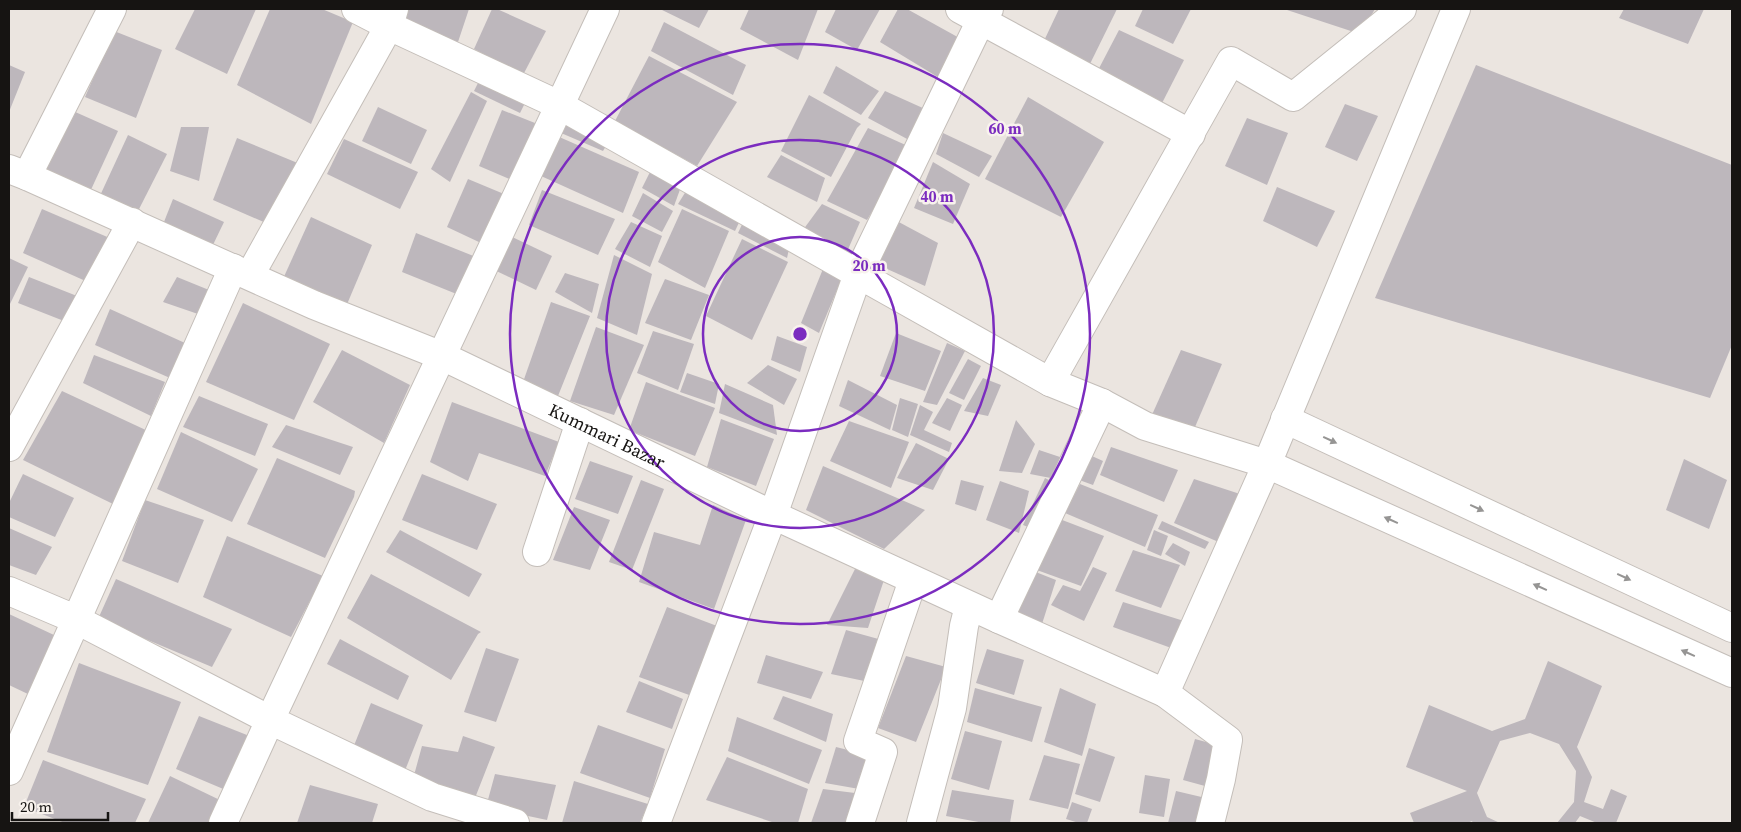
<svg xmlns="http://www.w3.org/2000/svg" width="1741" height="832" viewBox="0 0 1741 832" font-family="'Source Serif 4',serif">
  <rect width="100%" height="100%" fill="#ebe5e0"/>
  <g fill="#bdb7bc">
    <polygon points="195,9 256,9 227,74 175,49"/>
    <polygon points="270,9 322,9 353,22 311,124 237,85"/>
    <polygon points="408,9 469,9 458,42 404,22"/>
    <polygon points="492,9 497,9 546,31 523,75 474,49"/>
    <polygon points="660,9 709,9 699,28"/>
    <polygon points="749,9 818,9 798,60 740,29"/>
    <polygon points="836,9 880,9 857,50 825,32"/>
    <polygon points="898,9 907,9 963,40 941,79 880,42"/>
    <polygon points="1059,9 1117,9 1086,72 1042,45"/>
    <polygon points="1143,9 1191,9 1173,44 1135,26"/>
    <polygon points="1284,9 1375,9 1360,34"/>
    <polygon points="1624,9 1704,9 1688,44 1619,18"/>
    <polygon points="664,22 746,65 733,95 651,51"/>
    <polygon points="1119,30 1184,60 1159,109 1095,76"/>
    <polygon points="114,31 162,50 136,118 85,97"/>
    <polygon points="649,56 737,102 697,166 615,121"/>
    <polygon points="9,65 25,72 9,112"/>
    <polygon points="1476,65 1732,165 1732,345 1710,398 1375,298"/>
    <polygon points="836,66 879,91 861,115 823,93"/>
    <polygon points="482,75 529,95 520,113 474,91"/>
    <polygon points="885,91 925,109 909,140 868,118"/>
    <polygon points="471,92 487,101 450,182 431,169"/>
    <polygon points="809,95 861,124 857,128 831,177 781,151"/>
    <polygon points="1028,97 1104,142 1061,217 985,179"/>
    <polygon points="1345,104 1378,116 1357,161 1325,147"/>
    <polygon points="378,107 427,130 411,164 362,141"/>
    <polygon points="502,110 540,125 514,181 479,166"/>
    <polygon points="73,111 118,131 89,194 43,172"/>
    <polygon points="1247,118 1288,133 1267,185 1225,166"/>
    <polygon points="574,121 610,139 603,151 561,133 561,126"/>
    <polygon points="181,127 209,127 199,181 170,171"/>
    <polygon points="868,128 910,147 867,220 827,201"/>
    <polygon points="943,133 992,156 979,177 936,154"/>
    <polygon points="128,135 167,154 136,215 98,200"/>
    <polygon points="557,136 639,172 623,213 541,176"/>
    <polygon points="237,138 300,164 266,223 213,200"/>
    <polygon points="344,139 418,172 400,209 327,174"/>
    <polygon points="781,155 825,178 817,202 767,177"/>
    <polygon points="933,162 970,184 953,224 914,208"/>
    <polygon points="652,168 682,184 674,206 642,188"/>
    <polygon points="468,179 504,194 481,243 447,227"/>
    <polygon points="1277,187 1335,211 1317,247 1263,221"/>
    <polygon points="688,188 744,212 735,231 678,204"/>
    <polygon points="542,190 615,219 598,255 529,225"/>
    <polygon points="643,193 673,211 662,232 632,216"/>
    <polygon points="173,199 224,222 210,251 162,227"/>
    <polygon points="822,204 860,222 846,254 803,230"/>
    <polygon points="42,209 112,239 90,283 23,253"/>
    <polygon points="682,209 729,231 705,288 658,262"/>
    <polygon points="746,216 791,240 787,258 738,233"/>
    <polygon points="311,217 372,245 345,309 282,281"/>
    <polygon points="895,220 938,243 925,286 876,264"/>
    <polygon points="631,222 662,236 650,267 615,249"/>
    <polygon points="416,233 476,257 459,295 402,272"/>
    <polygon points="504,233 552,256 536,290 488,267"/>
    <polygon points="742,239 788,262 752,340 706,316"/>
    <polygon points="614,255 652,274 637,335 597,318"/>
    <polygon points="9,258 28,267 9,306"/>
    <polygon points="825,264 844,273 819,333 801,323"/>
    <polygon points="565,273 599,284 592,313 555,292"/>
    <polygon points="29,277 77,296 64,321 18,303"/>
    <polygon points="177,277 209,290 198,314 163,302"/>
    <polygon points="665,279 709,295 691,340 645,323"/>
    <polygon points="551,302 590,316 558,396 522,385"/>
    <polygon points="243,303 330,344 294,420 206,382"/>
    <polygon points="110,309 185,343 170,378 95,345"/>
    <polygon points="596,327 644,345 614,415 570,401"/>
    <polygon points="653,331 694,344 678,390 637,373"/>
    <polygon points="896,333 941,351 925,391 880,376"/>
    <polygon points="777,336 807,347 800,372 771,360"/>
    <polygon points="947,343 965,351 937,405 923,402"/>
    <polygon points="342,350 410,385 384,443 313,402"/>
    <polygon points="1181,350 1222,364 1192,434 1151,417"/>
    <polygon points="94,355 165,382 151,416 83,383"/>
    <polygon points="968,359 981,366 964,400 949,393"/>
    <polygon points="768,365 797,379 784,405 747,383"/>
    <polygon points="687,373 719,384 715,404 680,392"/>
    <polygon points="983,378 1001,385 988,416 964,411"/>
    <polygon points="848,380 897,405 890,430 839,406"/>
    <polygon points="646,382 715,408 695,456 629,430"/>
    <polygon points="725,384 773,405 777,435 719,413"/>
    <polygon points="62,391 150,432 113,504 23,460"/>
    <polygon points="199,396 268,424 255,456 183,427"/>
    <polygon points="900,398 918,404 908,437 892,430"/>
    <polygon points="947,398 962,405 950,431 932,423"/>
    <polygon points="452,402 559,442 545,476 479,453 468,481 430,462"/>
    <polygon points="920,405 933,412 924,430 952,443 949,452 910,435"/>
    <polygon points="721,419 774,439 756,486 707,467"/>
    <polygon points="1016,420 1035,444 1022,473 999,471"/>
    <polygon points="849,421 909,442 891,488 830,461"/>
    <polygon points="286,425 353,447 340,475 272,447"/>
    <polygon points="181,432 258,469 232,522 157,489"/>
    <polygon points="916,443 949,459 933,490 897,478"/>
    <polygon points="1111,447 1178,470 1164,502 1100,475"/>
    <polygon points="1039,450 1069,460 1061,480 1030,474"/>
    <polygon points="1083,452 1103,461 1093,485 1071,477"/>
    <polygon points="277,458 355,491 354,497 325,558 247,524"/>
    <polygon points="1684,459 1727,480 1709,529 1666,510"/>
    <polygon points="590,461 633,476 618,514 575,499"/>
    <polygon points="823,466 925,510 884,549 806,510"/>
    <polygon points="23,474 74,498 55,537 9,517 9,503"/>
    <polygon points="422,474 497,504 477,550 402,520"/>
    <polygon points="1045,478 1060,486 1038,531 1023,525"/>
    <polygon points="1194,479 1240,494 1221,543 1174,523"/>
    <polygon points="641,480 664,489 632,570 609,562"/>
    <polygon points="961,480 984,486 976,511 955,504"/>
    <polygon points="1000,481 1029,491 1019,533 986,520"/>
    <polygon points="1080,484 1158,515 1145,547 1065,513"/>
    <polygon points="145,500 204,520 178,583 122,561"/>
    <polygon points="713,505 746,520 714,609 639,582 654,532 700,545"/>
    <polygon points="574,507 610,520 590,570 553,560"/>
    <polygon points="1057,518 1104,536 1081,586 1034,569"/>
    <polygon points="1162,521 1209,542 1205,549 1158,529"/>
    <polygon points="9,528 52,547 36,575 9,565"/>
    <polygon points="400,530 482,574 469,597 386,552"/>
    <polygon points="1154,530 1168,536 1161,556 1147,550"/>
    <polygon points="227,536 323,576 291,637 203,597"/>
    <polygon points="1173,543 1190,552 1185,566 1165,554"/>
    <polygon points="1133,550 1180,565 1161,608 1115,591"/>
    <polygon points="859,561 886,574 868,628 827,625"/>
    <polygon points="1093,567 1107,573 1084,621 1051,605 1063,585 1080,591"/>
    <polygon points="1028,569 1056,580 1042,624 1006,610"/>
    <polygon points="371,574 481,632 478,634 451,680 347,618"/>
    <polygon points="116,579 232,629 212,667 98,619"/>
    <polygon points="1123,602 1184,621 1174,649 1113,627"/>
    <polygon points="667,607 717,626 692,696 639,677"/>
    <polygon points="9,614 54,635 30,695 9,685"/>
    <polygon points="846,630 882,640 869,682 831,674"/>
    <polygon points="340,639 409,676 398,700 327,664"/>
    <polygon points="486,648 519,659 496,722 464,712"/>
    <polygon points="987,649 1024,660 1014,695 976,683"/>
    <polygon points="766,655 823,672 811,699 757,683"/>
    <polygon points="906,656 946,667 916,742 878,728"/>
    <polygon points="1548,661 1602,686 1577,747 1592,777 1584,802 1603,809 1611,789 1627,796 1616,823 1597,823 1580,816 1575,823 1557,823 1574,802 1576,771 1559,744 1530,733 1500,741 1477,793 1487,817 1500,823 1473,823 1472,821 1467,823 1414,823 1410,813 1467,791 1406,767 1429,705 1492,731 1525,719"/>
    <polygon points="79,663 181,702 148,785 47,752"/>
    <polygon points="639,681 683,699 672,729 626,712"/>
    <polygon points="975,688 1042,707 1032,742 967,722"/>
    <polygon points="1060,688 1096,704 1082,756 1044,742"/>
    <polygon points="783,696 833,714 826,742 773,719"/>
    <polygon points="371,703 423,725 404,773 351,753"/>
    <polygon points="199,716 252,737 228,791 176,769"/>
    <polygon points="737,717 822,750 809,784 728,751"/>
    <polygon points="598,725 665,749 650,798 580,773"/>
    <polygon points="965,731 1002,741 989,790 951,779"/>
    <polygon points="463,736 495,747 475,798 413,779 422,746 458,752"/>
    <polygon points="1195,739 1217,745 1205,786 1183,780"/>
    <polygon points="836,747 872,756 865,790 825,783"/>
    <polygon points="1089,748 1115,757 1100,802 1075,794"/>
    <polygon points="1044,755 1080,764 1068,809 1029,800"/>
    <polygon points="727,757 808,789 798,823 775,823 706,800"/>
    <polygon points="43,760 146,799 135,823 65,823 24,807"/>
    <polygon points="495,774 556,785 547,820 486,807"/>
    <polygon points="1145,775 1170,779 1164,817 1139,813"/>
    <polygon points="170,776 224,802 213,823 148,823"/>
    <polygon points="574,781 648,804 640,823 562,823"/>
    <polygon points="310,785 378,804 372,823 297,823"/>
    <polygon points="823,789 863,794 853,823 811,823"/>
    <polygon points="952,790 1014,800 1010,823 984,823 946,816"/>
    <polygon points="1176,791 1210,799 1203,823 1168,823"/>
    <polygon points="1072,802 1092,809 1087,823 1079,823 1066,819"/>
  </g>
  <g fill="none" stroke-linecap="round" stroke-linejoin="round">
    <defs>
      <g id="street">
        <polyline points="356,9 389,26 559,105 858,274 981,20 989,9"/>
        <polyline points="960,9 1191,134"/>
        <path id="s1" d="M9,169L27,176L314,305L442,356L773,515L999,619L1165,693"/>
        <polyline points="27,176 112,9"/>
        <polyline points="250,275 389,26 394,9"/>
        <polyline points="1050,382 1231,61 1293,97 1402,9"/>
        <polyline points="1285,419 1732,628"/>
        <polyline points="9,447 132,222"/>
        <polyline points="537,552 580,422"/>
        <polyline points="9,591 75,619 270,720 223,823"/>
        <polyline points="999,619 1102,403"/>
        <polyline points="9,771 233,268"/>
        <polyline points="515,823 432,797 270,720 605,9"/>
        <polyline points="860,823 883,752 858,741 913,580"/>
        <polyline points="921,823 952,708 964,626 969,606"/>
        <polyline points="1210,823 1221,779 1228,740 1165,693 1267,464 1732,673"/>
      </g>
      <polyline id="secondary" points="656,823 773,515 858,274 1050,382 1102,403 1145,426 1267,464 1456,9"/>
    </defs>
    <use href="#street" stroke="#c4beb9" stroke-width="30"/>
    <use href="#secondary" stroke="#c4beb9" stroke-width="30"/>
    <use href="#street" stroke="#fff" stroke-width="28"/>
    <use href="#secondary" stroke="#fff" stroke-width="28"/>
  </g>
  <defs><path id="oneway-solid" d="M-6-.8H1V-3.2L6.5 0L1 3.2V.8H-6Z" transform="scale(1.25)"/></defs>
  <g fill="#969594">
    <use href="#oneway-solid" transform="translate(1330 440) rotate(25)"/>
    <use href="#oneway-solid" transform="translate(1477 508) rotate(25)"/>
    <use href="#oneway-solid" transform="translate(1391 520) rotate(-156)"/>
    <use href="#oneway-solid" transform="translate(1624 577) rotate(25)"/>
    <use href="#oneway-solid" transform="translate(1540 587) rotate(-156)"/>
    <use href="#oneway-solid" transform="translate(1688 653) rotate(-156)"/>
  </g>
  <g fill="none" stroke="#7b2cbf" stroke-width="2.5">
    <circle cx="800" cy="334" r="97"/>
    <circle cx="800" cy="334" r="194"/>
    <circle cx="800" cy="334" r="290"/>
  </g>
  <g text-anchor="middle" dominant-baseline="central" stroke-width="5" stroke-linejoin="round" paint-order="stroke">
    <g font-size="18" fill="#161412" stroke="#f8f2ed">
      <text stroke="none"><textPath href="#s1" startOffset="655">Kummari Bazar</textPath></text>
    </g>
  </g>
  <circle cx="800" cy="334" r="8" fill="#7b2cbf" stroke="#f8f2ed" stroke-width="2.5"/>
  <g font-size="15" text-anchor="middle" font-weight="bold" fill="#7b2cbf" stroke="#f8f2ed" stroke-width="5" stroke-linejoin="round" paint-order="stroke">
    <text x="1005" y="134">60 m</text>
    <text x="937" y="202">40 m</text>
    <text x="869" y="271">20 m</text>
  </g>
  <rect width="1741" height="832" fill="none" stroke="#161412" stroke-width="20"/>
  <path d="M12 812v8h96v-8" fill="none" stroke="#161412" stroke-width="2.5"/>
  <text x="20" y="812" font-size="15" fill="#161412" stroke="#f8f2ed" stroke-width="4" paint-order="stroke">20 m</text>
</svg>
